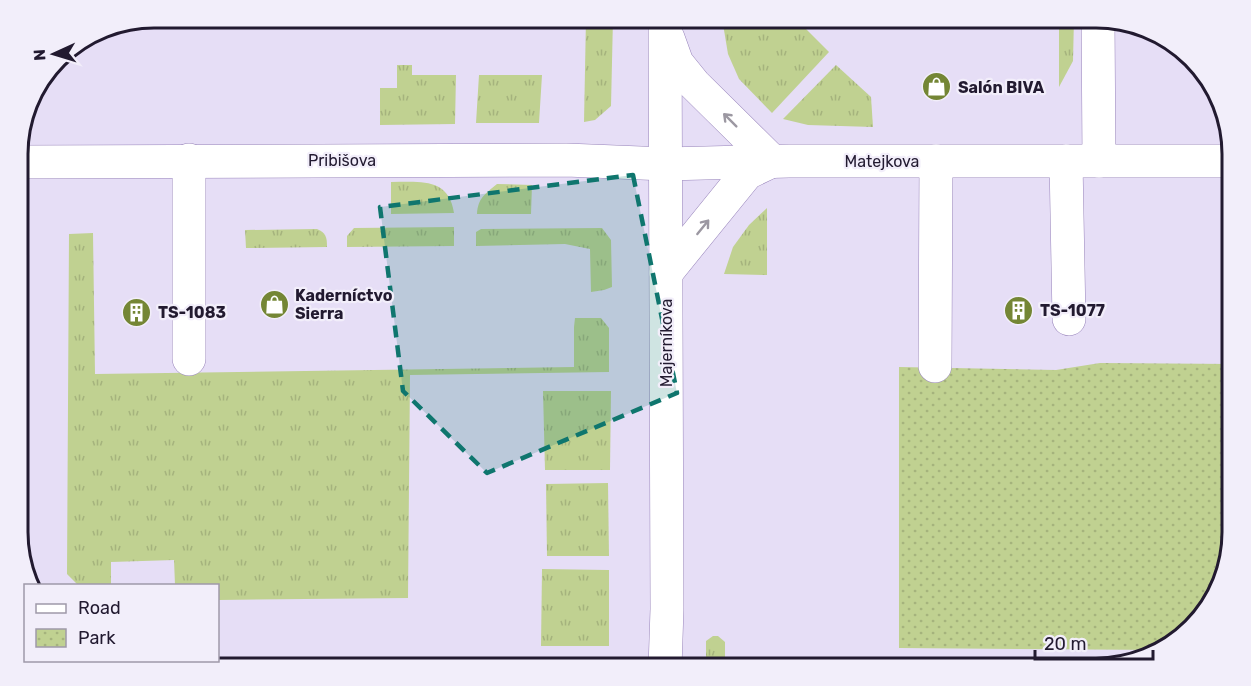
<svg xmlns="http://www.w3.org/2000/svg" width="1251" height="686" viewBox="0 0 1251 686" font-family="Rubik,sans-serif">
  <defs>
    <pattern id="grass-tufts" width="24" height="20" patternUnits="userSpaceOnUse" patternTransform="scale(1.5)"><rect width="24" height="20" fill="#c0d191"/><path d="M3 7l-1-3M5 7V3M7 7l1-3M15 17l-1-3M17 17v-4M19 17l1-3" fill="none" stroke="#a5b37d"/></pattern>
    <pattern id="park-dots" width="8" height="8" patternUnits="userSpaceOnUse" patternTransform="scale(1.5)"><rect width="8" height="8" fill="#c0d191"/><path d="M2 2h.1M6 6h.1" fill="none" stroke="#a5b37d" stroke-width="1.8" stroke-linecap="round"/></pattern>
  </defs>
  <rect width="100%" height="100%" fill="#e6def6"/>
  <g fill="url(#grass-tufts)">
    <polygon points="586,18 613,18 611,106 595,120 584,122"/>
    <polygon points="722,18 795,18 829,52 772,113 739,79 728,54"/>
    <polygon points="1059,18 1074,18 1073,61 1059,87"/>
    <polygon points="397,65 412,65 412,75 456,75 455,124 380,125 380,88 397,88"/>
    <polygon points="836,65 871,97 873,127 808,125 783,119"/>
    <polygon points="479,75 542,75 539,123 476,123"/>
    <path d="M391,182C419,182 449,177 454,213L391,214Z"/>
    <path d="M497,184L532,185L531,214H477C478,198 485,194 497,184Z"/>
    <polygon points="767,208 767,275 724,274 733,247 749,225"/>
    <polygon points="454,227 454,246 347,247 347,236 354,228"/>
    <polygon points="602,228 611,240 612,287 604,290 591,292 590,249 565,244 476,246 476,232 481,229"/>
    <path d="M317,229C326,233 327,237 327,247L246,248L245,230Z"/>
    <polygon points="93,233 95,374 574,367 574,327 575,318 601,318 609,328 609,372 410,375 408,598 218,600 218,586 175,585 174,560 111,562 111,585 78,585 67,574 69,234"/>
    <polygon points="543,391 611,391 610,470 545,470"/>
    <polygon points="608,483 609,556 547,556 546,484"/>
    <polygon points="542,569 609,570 609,646 541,646"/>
    <polygon points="713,636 718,636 725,642 725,668 706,668 706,641"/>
    <polygon points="506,659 610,660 610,668 506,668"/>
  </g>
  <polygon fill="url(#park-dots)" points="1100,363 1233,364 1233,540 1215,600 1165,650 899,648 899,367 1056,370"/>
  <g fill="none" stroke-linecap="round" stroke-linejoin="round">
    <defs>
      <g id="minor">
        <polyline points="665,18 667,609 665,668"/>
        <polyline points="1098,18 1099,161"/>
        <polyline points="668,38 677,63 694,84 772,161"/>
        <polyline points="189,160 189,359"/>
        <polyline points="1066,161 1069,319"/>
        <polyline points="19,162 566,160 666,164 789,161 1233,161"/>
        <polyline points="666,273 747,173 772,161"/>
        <polyline points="935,366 936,161"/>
      </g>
    </defs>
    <use href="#minor" stroke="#9884bb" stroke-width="34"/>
    <use href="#minor" stroke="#fff" stroke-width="33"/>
  </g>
  <defs><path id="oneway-shaft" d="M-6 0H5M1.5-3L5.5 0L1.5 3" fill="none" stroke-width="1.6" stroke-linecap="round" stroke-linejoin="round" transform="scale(1.5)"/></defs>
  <g stroke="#9c98a2">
    <use href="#oneway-shaft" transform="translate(730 120) rotate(-135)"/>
    <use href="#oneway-shaft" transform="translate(703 227) rotate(-51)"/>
  </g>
  <path fill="#0f766e" fill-opacity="0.2" stroke="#0f766e" stroke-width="4.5" stroke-dasharray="12 8" stroke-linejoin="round" d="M633,175L677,393L487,473L403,391L380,207Z"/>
  <defs>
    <symbol id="shop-disc" viewBox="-11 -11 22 22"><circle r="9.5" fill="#748635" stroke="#f2eefa"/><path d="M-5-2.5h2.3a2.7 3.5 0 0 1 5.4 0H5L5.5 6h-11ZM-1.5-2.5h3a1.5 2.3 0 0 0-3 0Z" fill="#fff"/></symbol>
    <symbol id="building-disc" viewBox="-11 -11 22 22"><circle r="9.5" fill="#748635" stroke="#f2eefa"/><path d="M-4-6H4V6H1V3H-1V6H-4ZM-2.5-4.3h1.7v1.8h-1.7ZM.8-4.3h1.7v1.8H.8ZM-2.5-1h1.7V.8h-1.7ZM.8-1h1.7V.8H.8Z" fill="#fff"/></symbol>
  </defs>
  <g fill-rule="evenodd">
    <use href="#shop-disc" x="920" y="70" width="33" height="33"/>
    <use href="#shop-disc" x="258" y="288" width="33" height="33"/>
    <use href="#building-disc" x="1002" y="294" width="33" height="33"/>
    <use href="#building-disc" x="120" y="296" width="33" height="33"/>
  </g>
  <g text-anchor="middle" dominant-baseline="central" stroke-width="4.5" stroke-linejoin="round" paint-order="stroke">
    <g font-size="16" font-weight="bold" fill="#221a30" stroke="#f2eefa" text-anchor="start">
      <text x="958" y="87">Salón BIVA</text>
      <text x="295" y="295">Kaderníctvo<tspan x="295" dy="18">Sierra</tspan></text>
      <text x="1040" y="310">TS-1077</text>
      <text x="158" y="312">TS-1083</text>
    </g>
    <g font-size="16" fill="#221a30" stroke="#f2eefa">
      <text x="342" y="160">Pribišova</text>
      <text x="882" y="161">Matejkova</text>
      <text transform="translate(666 343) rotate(-90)">Majerníkova</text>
    </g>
  </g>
  <path d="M0 0H1251V686H0ZM154 28H1096A126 126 0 0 1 1222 154V532A126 126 0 0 1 1096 658H154A126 126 0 0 1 28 532V154A126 126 0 0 1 154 28Z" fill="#f2eefa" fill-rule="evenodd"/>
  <path fill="none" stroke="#221a30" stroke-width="3" d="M154 28H1096A126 126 0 0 1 1222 154V532A126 126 0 0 1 1096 658H154A126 126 0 0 1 28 532V154A126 126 0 0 1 154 28Z"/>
  <rect x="24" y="584" width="195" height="78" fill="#f2eefa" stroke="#9f99a9" stroke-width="1.5"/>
  <rect x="36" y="604" width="30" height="9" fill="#ffffff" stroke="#9f99a9" stroke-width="1.5"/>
  <text x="78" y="614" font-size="18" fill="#221a30">Road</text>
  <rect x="36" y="629" width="30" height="18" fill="url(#park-dots)" stroke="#9f99a9" stroke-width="1.5"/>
  <text x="78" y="644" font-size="18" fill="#221a30">Park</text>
  <g transform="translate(54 54) rotate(266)" stroke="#f2eefa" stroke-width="4.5" paint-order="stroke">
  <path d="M0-4.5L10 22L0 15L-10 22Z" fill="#221a30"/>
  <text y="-9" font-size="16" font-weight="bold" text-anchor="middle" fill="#221a30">N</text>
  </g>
  <path d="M1035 650v9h118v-9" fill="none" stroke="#221a30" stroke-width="3"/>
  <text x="1044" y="650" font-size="18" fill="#221a30" stroke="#f2eefa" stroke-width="4.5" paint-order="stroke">20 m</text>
</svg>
